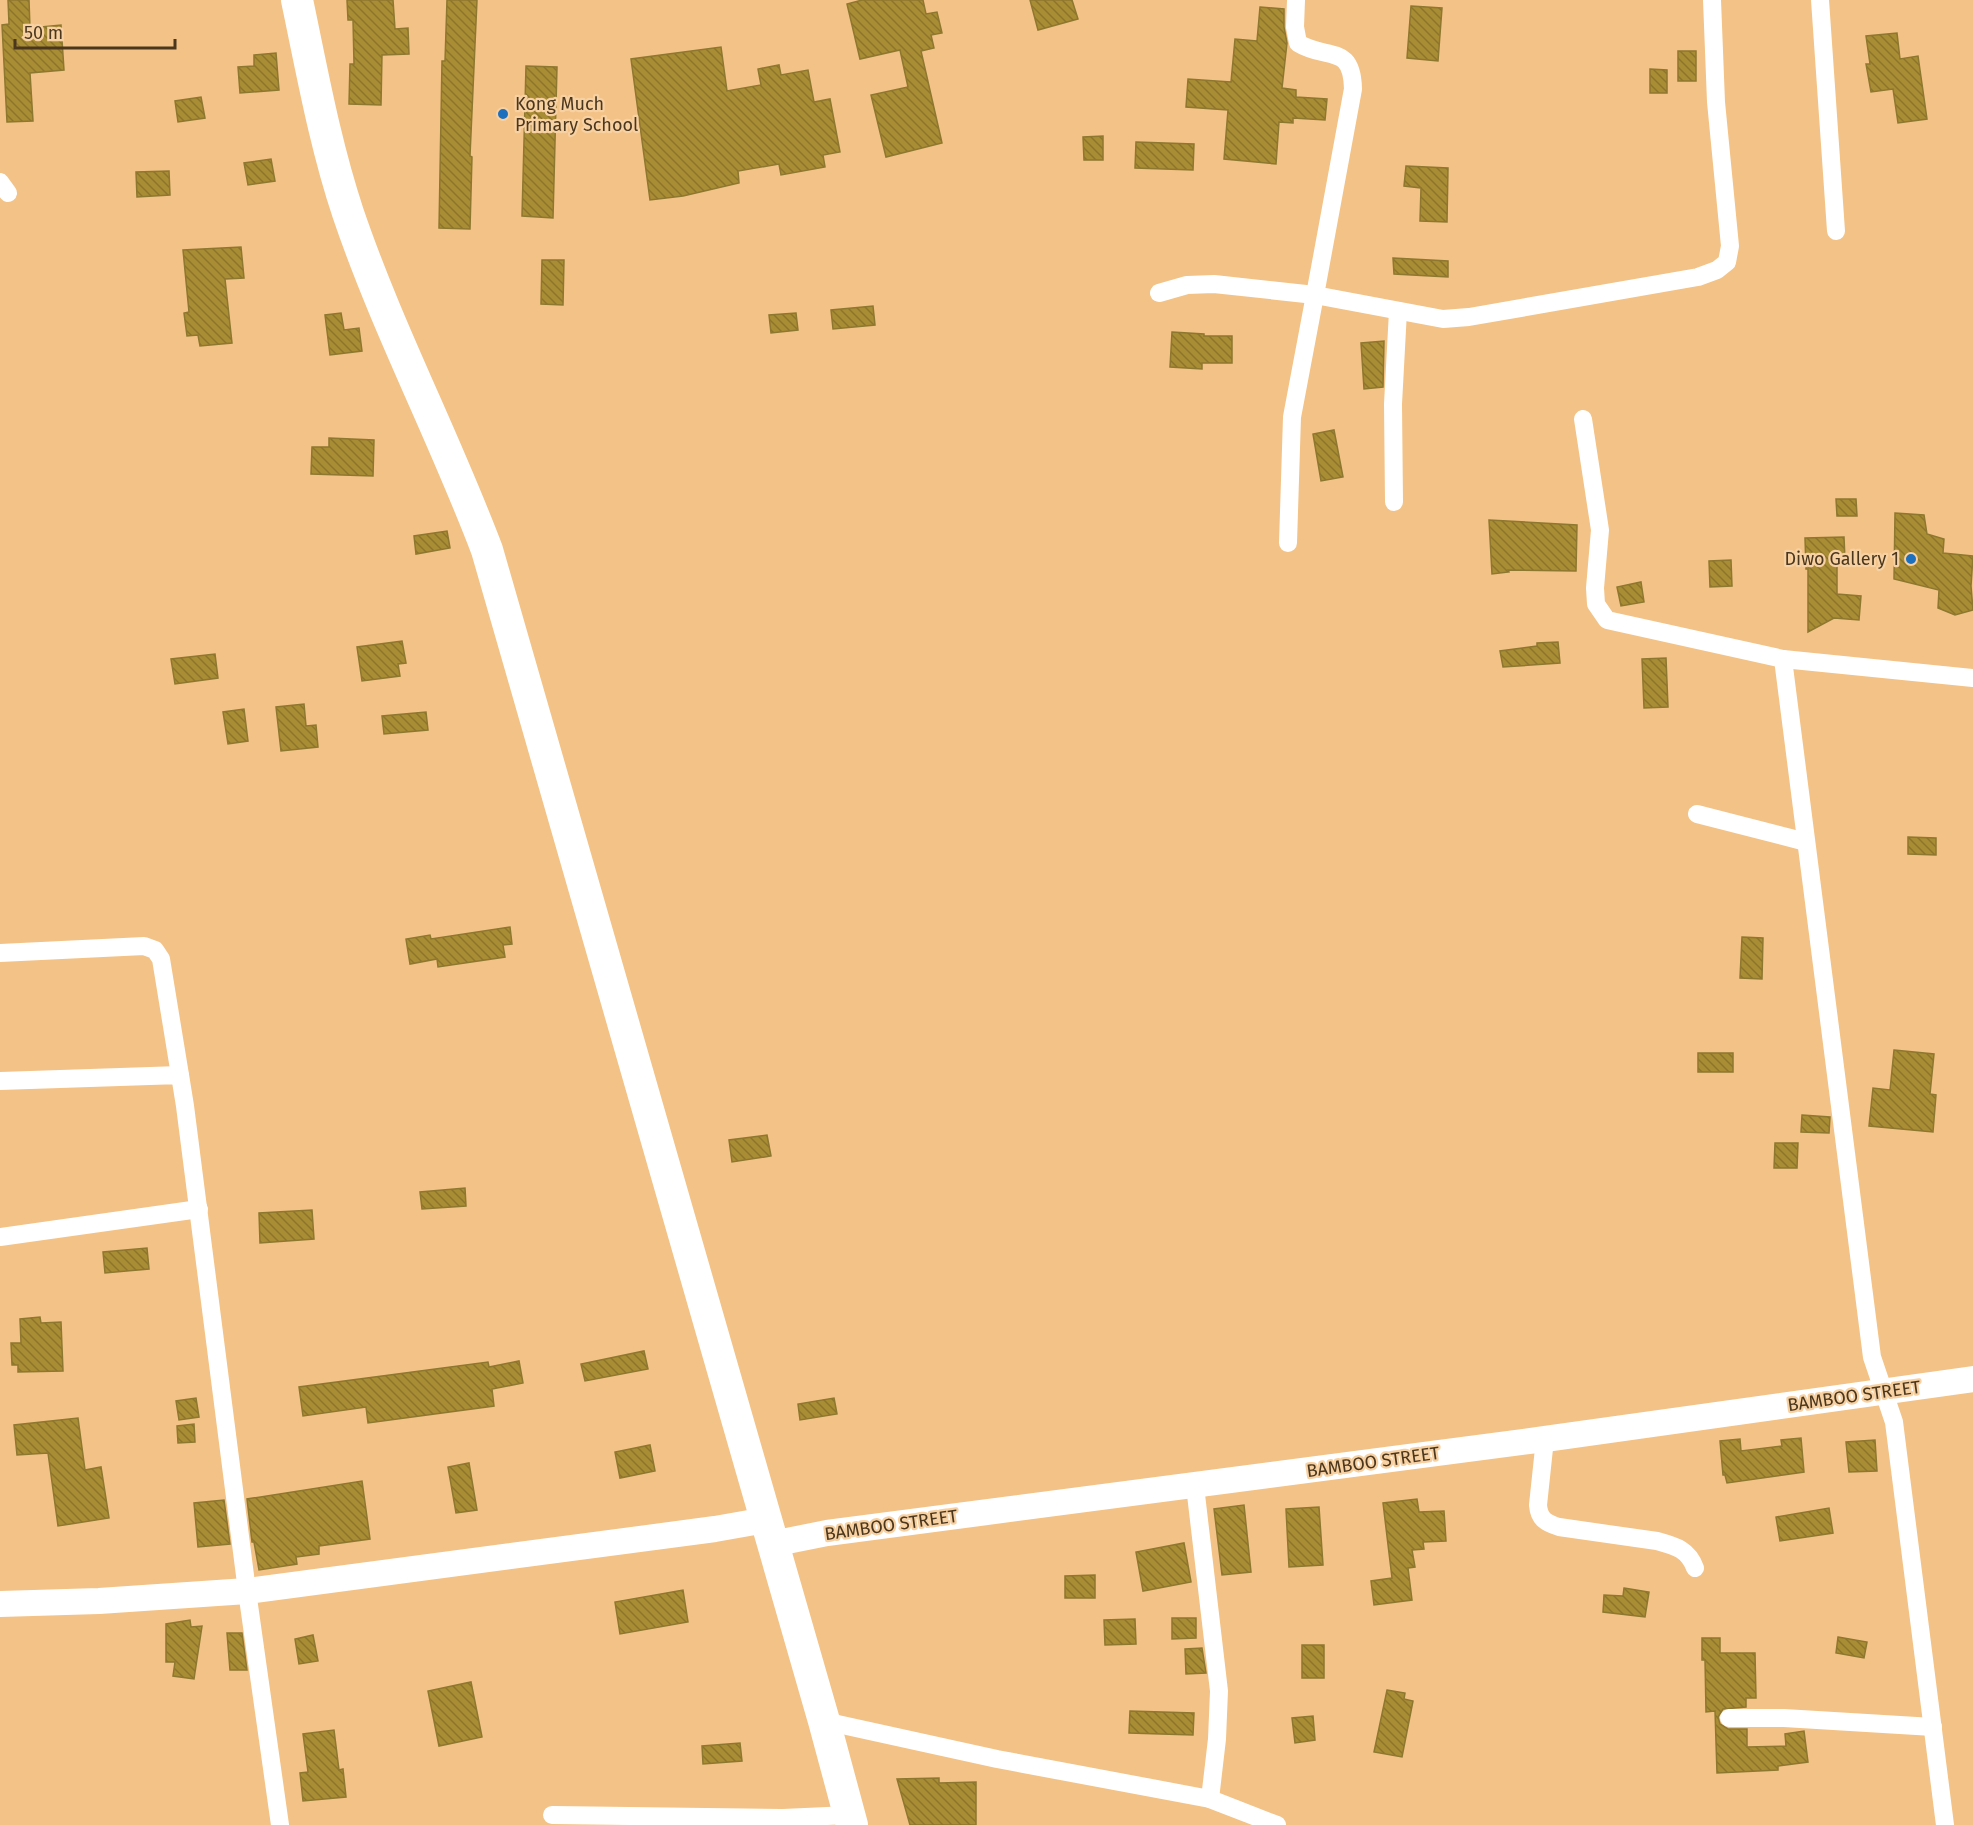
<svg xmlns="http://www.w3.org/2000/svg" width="1973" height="1825" viewBox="0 0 1973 1825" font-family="'Fira Sans',sans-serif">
  <defs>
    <pattern id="building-back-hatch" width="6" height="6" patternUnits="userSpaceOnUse" patternTransform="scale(1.5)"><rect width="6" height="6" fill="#a98d34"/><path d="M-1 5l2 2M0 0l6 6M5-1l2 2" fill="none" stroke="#8c742b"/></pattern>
  </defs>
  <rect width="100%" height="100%" fill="#f3c286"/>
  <g fill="url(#building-back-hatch)" stroke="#8e772f" stroke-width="1.5">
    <polygon points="8,0 29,0 30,28 61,25 64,70 30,73 33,121 7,122 2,25 9,24"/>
    <polygon points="347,0 393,0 395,29 408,28 409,54 382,55 381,105 349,104 350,64 354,64 353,20 348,20"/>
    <polygon points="447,0 477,0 470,156 472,157 470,229 439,228 442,61 445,61"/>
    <polygon points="862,0 923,0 926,14 937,12 942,33 931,35 934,48 921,51 942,143 886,157 871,95 908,87 900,50 860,59 847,4"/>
    <polygon points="1030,0 1072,0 1078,19 1038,30"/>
    <polygon points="1411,6 1442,8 1438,61 1407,58"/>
    <polygon points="1260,7 1284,9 1284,27 1287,43 1282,88 1296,90 1296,97 1327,99 1325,120 1293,118 1293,123 1279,122 1276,164 1224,159 1228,110 1186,107 1188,79 1231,82 1235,39 1257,41"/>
    <polygon points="1897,33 1900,59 1918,56 1927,119 1898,123 1893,89 1871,92 1866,64 1870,64 1866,36"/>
    <polygon points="721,47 727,91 761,85 758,69 779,65 781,75 808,70 814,102 830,99 840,152 823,155 825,167 781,175 779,164 738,171 739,183 683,196 650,200 631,59"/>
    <rect x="1678" y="51" width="18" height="30"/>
    <polygon points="276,53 279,90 240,93 238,67 254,66 254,55"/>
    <polygon points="526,66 557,67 553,218 522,216"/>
    <polygon points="1650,69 1667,70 1667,93 1650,93"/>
    <polygon points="201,97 205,118 178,122 175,101"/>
    <polygon points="1103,136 1103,160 1084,160 1083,137"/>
    <polygon points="1136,142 1194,144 1193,170 1135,168"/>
    <polygon points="271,159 275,181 248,185 244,163"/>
    <polygon points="1406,166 1448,168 1447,222 1420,221 1421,188 1404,186"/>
    <polygon points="169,171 170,195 137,197 136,172"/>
    <polygon points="241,247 244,278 225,279 232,343 200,346 198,335 187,336 184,313 189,312 183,250"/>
    <polygon points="1393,258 1448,261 1448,277 1394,274"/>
    <polygon points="542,260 564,260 563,305 541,304"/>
    <polygon points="873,306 875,325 833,329 831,310"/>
    <polygon points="341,313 344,330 359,328 362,351 330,355 325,315"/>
    <polygon points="796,313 798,330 771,333 769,315"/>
    <polygon points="1172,332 1204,334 1204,336 1232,336 1232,363 1202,363 1202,369 1170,367"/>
    <polygon points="1384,341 1383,387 1364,389 1361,343"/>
    <polygon points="1334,430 1343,477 1321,481 1313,434"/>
    <polygon points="329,438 374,440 373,476 311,474 312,447 329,447"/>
    <polygon points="1836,499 1856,499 1857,516 1837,516"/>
    <polygon points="1895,513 1924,515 1927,534 1944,539 1943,553 1973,556 1971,586 1973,610 1955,615 1938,608 1939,590 1894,579"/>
    <polygon points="1489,520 1577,525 1576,571 1508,570 1509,572 1492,574"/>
    <polygon points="447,531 450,548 416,554 414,536"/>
    <polygon points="1844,537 1845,560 1837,560 1837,594 1861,596 1859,620 1834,618 1808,632 1808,569 1806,569 1805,538"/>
    <polygon points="1731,560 1732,586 1710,587 1709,561"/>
    <polygon points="1641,582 1644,602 1621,606 1617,587"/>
    <polygon points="402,641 406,663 398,664 400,676 362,681 357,647"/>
    <polygon points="1558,642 1560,663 1503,667 1500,651 1537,646 1537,643"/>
    <polygon points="215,654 218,678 175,684 171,659"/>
    <polygon points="1666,658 1668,707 1644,708 1642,659"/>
    <polygon points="304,704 306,726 316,725 318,747 281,751 276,707"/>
    <polygon points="244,709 248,741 228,744 223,712"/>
    <polygon points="426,712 428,730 384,734 382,716"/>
    <polygon points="1908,837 1936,838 1936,855 1908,854"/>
    <polygon points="510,927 512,944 503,945 505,957 438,967 437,959 410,964 406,939 430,935 431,939"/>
    <polygon points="1742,937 1763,938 1762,979 1740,978"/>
    <polygon points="1894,1050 1934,1054 1930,1094 1936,1095 1933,1132 1869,1126 1873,1088 1890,1090"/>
    <rect x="1698" y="1053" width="35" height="19"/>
    <polygon points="1802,1115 1830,1117 1829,1133 1801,1132"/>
    <polygon points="767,1135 771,1156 732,1162 729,1140"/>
    <polygon points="1775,1143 1798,1143 1797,1168 1774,1168"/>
    <polygon points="465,1188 466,1206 422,1209 420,1192"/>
    <polygon points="312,1210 314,1239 260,1243 259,1213"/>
    <polygon points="147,1248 149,1269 105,1273 103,1252"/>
    <polygon points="40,1317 41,1323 61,1322 63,1371 18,1372 18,1365 12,1365 11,1343 21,1343 20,1319"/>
    <polygon points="644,1351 648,1369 585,1381 581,1364"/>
    <polygon points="519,1361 523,1383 492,1389 494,1406 368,1423 366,1407 303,1416 299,1387 488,1362 489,1367"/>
    <polygon points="196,1398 199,1417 179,1420 176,1401"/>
    <polygon points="834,1398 837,1414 800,1420 798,1404"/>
    <polygon points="78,1418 85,1470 101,1467 109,1518 58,1526 48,1453 17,1455 14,1425"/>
    <polygon points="194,1424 195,1442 178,1443 177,1426"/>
    <polygon points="1801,1438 1804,1472 1727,1483 1725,1475 1723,1475 1720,1441 1740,1439 1741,1451 1782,1446 1781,1440"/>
    <polygon points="1875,1440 1877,1471 1849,1472 1846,1442"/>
    <polygon points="650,1445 655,1471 620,1478 615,1452"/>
    <polygon points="469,1463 477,1510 456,1513 448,1467"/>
    <polygon points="362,1481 370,1539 319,1546 319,1554 296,1557 297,1564 259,1570 254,1542 252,1542 247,1499"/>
    <polygon points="1417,1499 1419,1512 1444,1511 1446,1541 1423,1542 1424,1549 1412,1550 1415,1567 1408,1568 1412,1600 1374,1605 1371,1581 1392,1578 1383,1503"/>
    <polygon points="224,1500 230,1544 198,1547 194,1503"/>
    <polygon points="1244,1505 1251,1572 1222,1575 1214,1509"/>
    <polygon points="1319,1507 1323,1565 1289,1567 1286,1509"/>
    <polygon points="1829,1508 1833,1533 1780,1541 1776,1517"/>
    <polygon points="1184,1543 1191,1582 1143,1591 1136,1552"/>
    <polygon points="1095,1575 1095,1598 1065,1598 1065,1576"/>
    <polygon points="1624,1588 1649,1592 1645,1617 1603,1612 1604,1595 1623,1596"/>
    <polygon points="683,1590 688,1622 620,1634 615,1602"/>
    <polygon points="1172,1618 1196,1618 1196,1638 1172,1639"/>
    <polygon points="1135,1619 1136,1644 1105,1645 1104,1620"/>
    <polygon points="190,1620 191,1627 202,1626 194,1679 173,1676 175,1662 166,1662 166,1624"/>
    <polygon points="227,1633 242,1633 247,1670 230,1670"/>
    <polygon points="313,1635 318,1661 299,1664 295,1639"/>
    <polygon points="1838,1637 1867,1642 1864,1658 1836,1653"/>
    <polygon points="1702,1638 1720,1638 1720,1653 1755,1653 1756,1698 1746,1698 1746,1707 1723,1709 1718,1717 1720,1724 1728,1729 1747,1729 1747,1747 1786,1746 1785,1734 1804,1731 1808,1762 1778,1766 1778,1770 1717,1773 1715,1711 1706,1712 1705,1660 1702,1660"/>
    <rect x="1302" y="1645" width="22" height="33"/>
    <polygon points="1202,1648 1206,1673 1186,1674 1185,1649"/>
    <polygon points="471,1682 482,1737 439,1746 428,1691"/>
    <polygon points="1387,1690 1405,1693 1404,1699 1413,1701 1402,1757 1374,1752"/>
    <polygon points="1130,1711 1194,1713 1193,1735 1129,1733"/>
    <polygon points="1313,1716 1315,1740 1295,1743 1292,1718"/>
    <polygon points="334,1730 339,1770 343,1769 346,1797 303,1801 300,1773 308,1772 303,1734"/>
    <polygon points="740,1743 742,1761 703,1764 702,1746"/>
    <polygon points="939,1778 939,1783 976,1782 976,1825 910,1825 897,1779"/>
  </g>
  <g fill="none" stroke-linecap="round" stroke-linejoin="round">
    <g stroke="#fff" stroke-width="18">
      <path d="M1296,0L1295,27L1298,43C1327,61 1352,43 1353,89L1315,295L1443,319L1469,317L1698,277L1717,270L1727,262L1730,246L1716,102L1712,0"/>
      <polyline points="1820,0 1836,231"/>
      <polyline points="0,182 8,193"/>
      <polyline points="1159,293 1187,285 1214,284 1315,295 1292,417 1288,543"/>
      <polyline points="1583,419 1600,530 1595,588 1596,604 1607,620 1783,659 1973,678"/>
      <polyline points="1394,502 1393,404 1398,311"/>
      <polyline points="1783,659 1872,1357 1894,1422 1945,1825"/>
      <polyline points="1697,814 1806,842"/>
      <polyline points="0,953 144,946 155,950 161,959 180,1075"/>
      <polyline points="0,1081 180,1075 185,1106 247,1591 280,1825"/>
      <polyline points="0,1237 199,1209"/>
      <path d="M1545,1439L1538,1505C1539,1519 1546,1523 1559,1527L1657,1541C1675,1546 1688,1549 1695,1568"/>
      <polyline points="1195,1486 1219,1691 1217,1739 1210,1799"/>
      <polyline points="1729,1718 1784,1718 1933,1727"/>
      <polyline points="824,1721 997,1759 1210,1799 1277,1825"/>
      <polyline points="552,1815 783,1818 849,1815"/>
    </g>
    <g stroke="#fff" stroke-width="26">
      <polyline points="772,1544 827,1533 1545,1439 1973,1379"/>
      <polyline points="0,1604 99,1601 247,1591 715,1529 766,1520"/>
    </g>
    <path stroke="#fff" stroke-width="32" d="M297,0C312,71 325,144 348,213C387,328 444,436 487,550L824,1721L852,1825"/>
  </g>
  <g fill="#1c70be" stroke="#f8d1a2" stroke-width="2">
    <circle cx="503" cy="114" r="6"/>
    <circle cx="1911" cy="559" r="6"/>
  </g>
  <g text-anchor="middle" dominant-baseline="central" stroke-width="4.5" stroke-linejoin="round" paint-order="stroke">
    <g font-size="18" fill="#4b371e" stroke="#f8d1a2" text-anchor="start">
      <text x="515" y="104">Kong Much<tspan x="515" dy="21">Primary School</tspan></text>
      <text x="1899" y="559" text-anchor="end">Diwo Gallery 1</text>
    </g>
    <g font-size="18" fill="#4b371e" stroke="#f8d1a2">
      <text transform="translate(1854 1396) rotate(-8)">BAMBOO STREET</text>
      <text transform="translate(1373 1462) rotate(-8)">BAMBOO STREET</text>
      <text transform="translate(891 1525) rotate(-8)">BAMBOO STREET</text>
    </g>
  </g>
  <path d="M15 39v9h160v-9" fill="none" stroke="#4b371e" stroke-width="3"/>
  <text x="24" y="39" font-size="18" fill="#4b371e" stroke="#f8d1a2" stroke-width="4.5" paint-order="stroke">50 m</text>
</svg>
